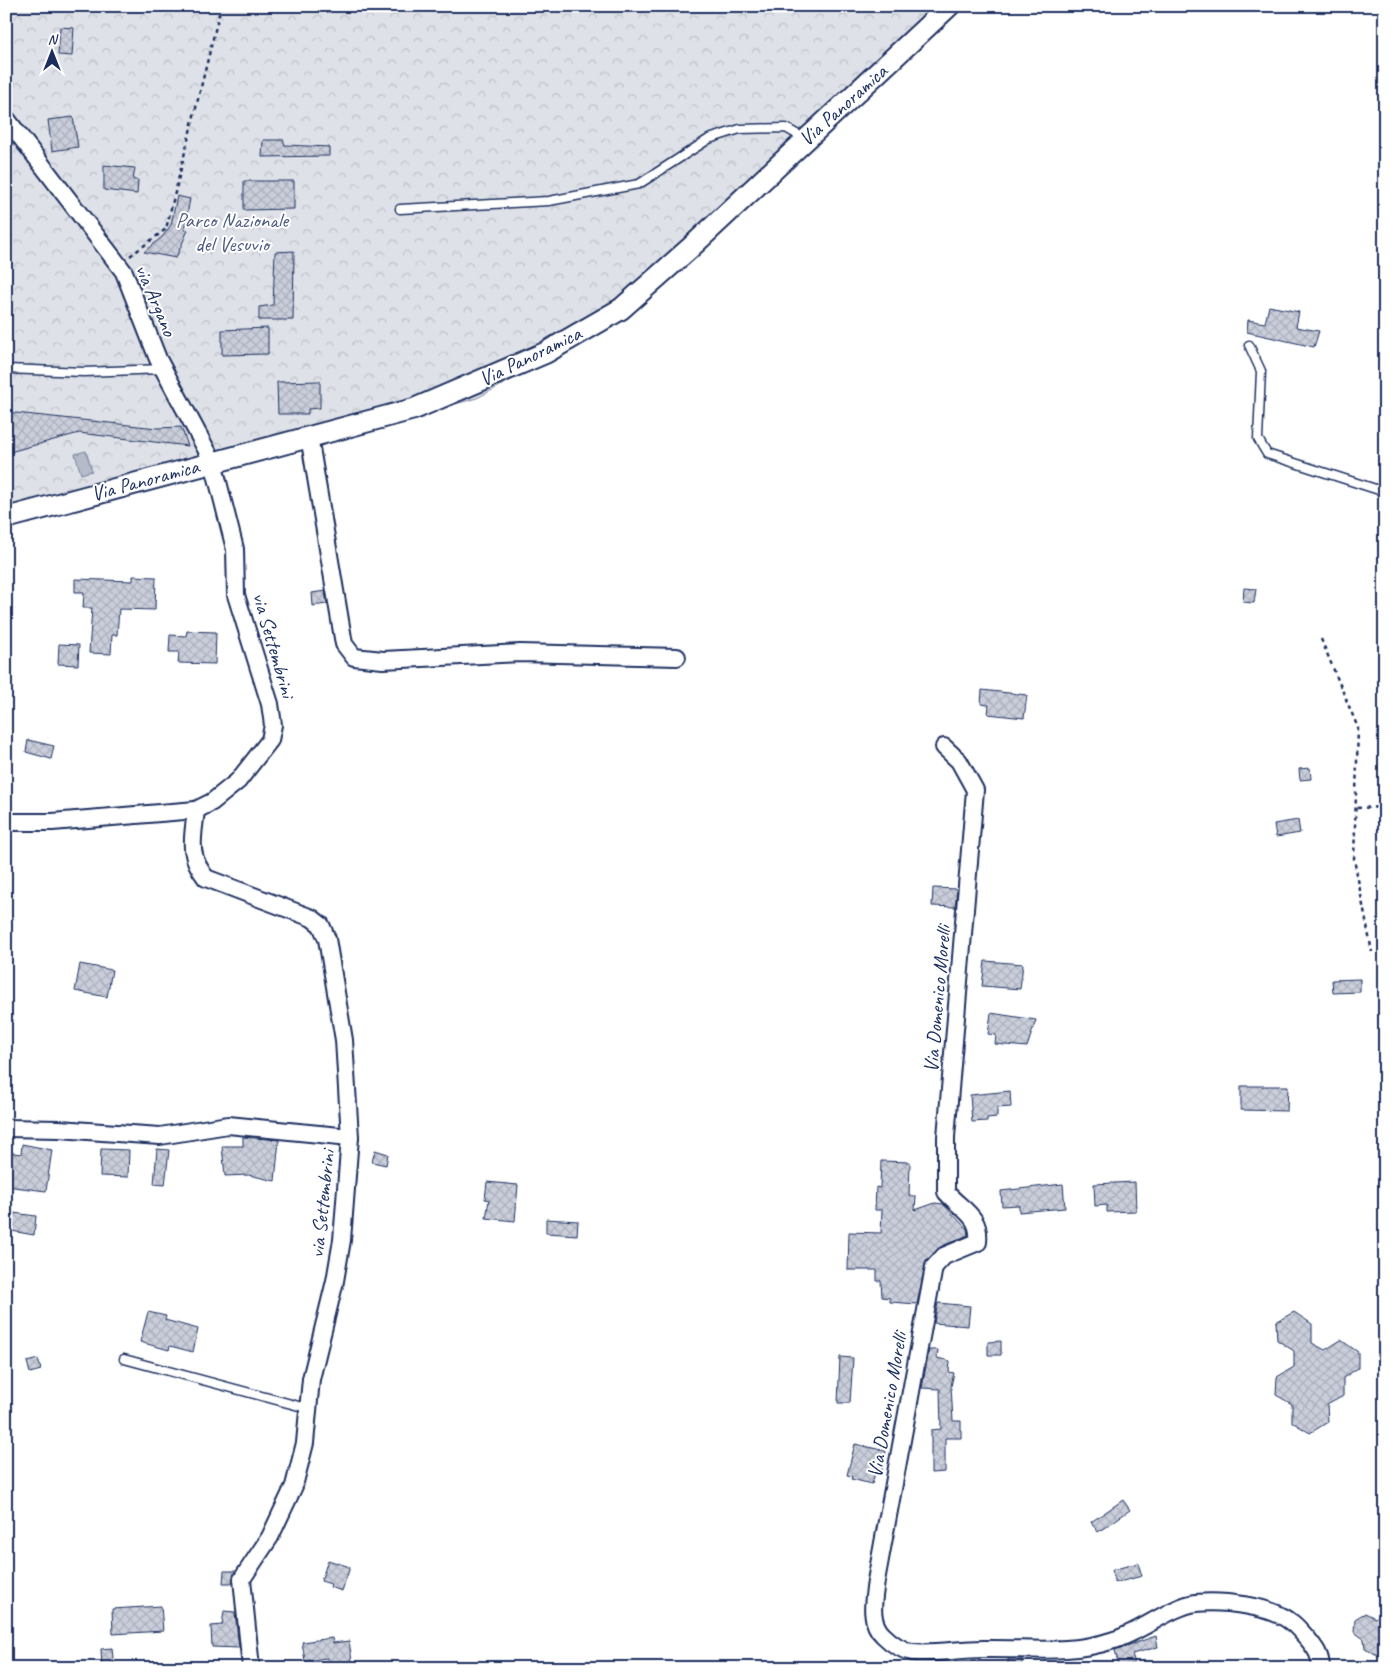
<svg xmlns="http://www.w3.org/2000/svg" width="1391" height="1674" viewBox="0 0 1391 1674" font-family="Caveat,sans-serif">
  <defs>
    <pattern id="park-crowns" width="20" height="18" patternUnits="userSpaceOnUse" patternTransform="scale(1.25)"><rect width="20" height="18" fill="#dee1e7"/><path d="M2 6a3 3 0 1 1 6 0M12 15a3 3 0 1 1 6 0" fill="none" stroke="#bec1c9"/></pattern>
    <pattern id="building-cross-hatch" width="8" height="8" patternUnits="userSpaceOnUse" patternTransform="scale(1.25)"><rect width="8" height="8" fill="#caceda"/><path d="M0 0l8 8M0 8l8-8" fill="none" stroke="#adb1be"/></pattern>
  </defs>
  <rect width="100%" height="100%" fill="#fff"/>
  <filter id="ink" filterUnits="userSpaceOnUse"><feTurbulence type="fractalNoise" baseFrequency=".02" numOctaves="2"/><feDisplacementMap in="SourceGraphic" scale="10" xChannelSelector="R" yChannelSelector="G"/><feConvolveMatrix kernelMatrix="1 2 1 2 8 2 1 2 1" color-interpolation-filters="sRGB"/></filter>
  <g filter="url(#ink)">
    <polygon fill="url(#park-crowns)" stroke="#7c88a2" points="6,6 959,6 713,241 594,337 477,398 110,501 6,527"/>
    <polygon fill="#b5bbca" stroke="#77839f" points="86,451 92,471 81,474 75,454"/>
    <g fill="url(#building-cross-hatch)" stroke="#1b2f5e">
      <polygon points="60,27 74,28 72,56 58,55"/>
      <polygon points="73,117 78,147 52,151 48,120"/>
      <polygon points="263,140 283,140 285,145 329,147 329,156 262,157"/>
      <polygon points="104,165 135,168 133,180 138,180 137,194 104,190"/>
      <polygon points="244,181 294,181 294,209 244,210"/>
      <polygon points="177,196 190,199 184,230 188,230 176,258 144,252 163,236 171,225"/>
      <polygon points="294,251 293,320 259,320 259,307 273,305 275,252"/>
      <polygon points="1269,306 1299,312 1296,327 1319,331 1314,347 1247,332 1248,320 1265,323"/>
      <polygon points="268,328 268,354 222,355 222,330"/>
      <polygon points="320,381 320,408 308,409 308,414 278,414 277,382"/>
      <polygon points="6,412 157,428 181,427 188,446 79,433 6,453"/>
      <polygon points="133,576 156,577 155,610 119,609 117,635 112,635 111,654 89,653 92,608 83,608 84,592 75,592 75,579 133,581"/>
      <polygon points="1244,588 1256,589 1254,603 1243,602"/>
      <polygon points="325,591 327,604 313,606 312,593"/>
      <polygon points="187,631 216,632 215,664 178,663 179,652 169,652 170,635 186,636"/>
      <polygon points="59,644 79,645 78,665 58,664"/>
      <polygon points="982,690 1027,695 1024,718 988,714 989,705 981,704"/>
      <polygon points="28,740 54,746 51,759 26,752"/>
      <polygon points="1310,768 1311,779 1300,780 1299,769"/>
      <polygon points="1298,820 1300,833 1276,837 1274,824"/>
      <polygon points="933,888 957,889 955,907 932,906"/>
      <polygon points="985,961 1023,964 1020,989 982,986"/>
      <polygon points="80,964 112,970 107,997 75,991"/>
      <polygon points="1360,979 1360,992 1333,993 1332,980"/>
      <polygon points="991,1013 1036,1020 1027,1047 995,1044 996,1035 988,1034"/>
      <polygon points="1241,1086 1288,1086 1287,1111 1241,1110"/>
      <polygon points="1010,1091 1011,1107 997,1108 997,1117 987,1118 987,1121 972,1122 970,1095"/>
      <polygon points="243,1137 279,1140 275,1181 249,1175 225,1176 222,1146 243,1146"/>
      <polygon points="22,1144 52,1150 46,1191 6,1186 6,1152 21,1154"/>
      <polygon points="101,1149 129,1150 128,1177 100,1176"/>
      <polygon points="157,1149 169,1150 165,1185 154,1184"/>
      <polygon points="375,1150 388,1154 386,1165 372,1162"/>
      <polygon points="881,1161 910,1162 909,1196 916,1196 915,1210 935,1203 943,1204 967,1229 968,1235 940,1247 926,1261 917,1304 890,1302 890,1298 882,1297 881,1281 877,1281 877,1270 848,1270 849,1232 881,1233 882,1210 875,1210 876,1187 880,1188"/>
      <polygon points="487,1182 518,1185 515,1221 486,1218 489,1200 485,1199"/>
      <polygon points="1135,1182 1136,1211 1107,1212 1107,1205 1095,1206 1094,1184"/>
      <polygon points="1063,1184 1065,1208 1019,1212 1019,1205 1002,1206 1001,1191"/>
      <polygon points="6,1212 36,1216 34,1235 6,1230"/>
      <polygon points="546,1219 578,1221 577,1235 546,1233"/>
      <polygon points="938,1303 970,1306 968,1326 934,1323"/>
      <polygon points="148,1312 166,1316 165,1320 198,1329 193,1352 170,1346 169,1350 140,1342"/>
      <polygon points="1294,1312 1312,1324 1312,1343 1325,1350 1341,1340 1358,1352 1358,1368 1343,1378 1343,1396 1327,1405 1328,1422 1310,1433 1292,1422 1292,1404 1276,1395 1277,1377 1294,1367 1294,1351 1277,1340 1276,1322"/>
      <polygon points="1001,1341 1001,1355 988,1355 988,1342"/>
      <polygon points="929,1350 938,1350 937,1358 950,1361 949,1372 954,1373 951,1386 953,1421 961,1421 961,1438 945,1438 945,1472 931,1473 931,1430 941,1429 940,1389 922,1388"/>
      <polygon points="840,1357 853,1358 850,1403 838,1403"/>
      <polygon points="38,1359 41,1370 30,1373 27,1362"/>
      <polygon points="855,1444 886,1451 881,1474 875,1473 872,1484 851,1479 852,1476 847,1475"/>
      <polygon points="1123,1500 1130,1510 1098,1532 1091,1522"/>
      <polygon points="328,1560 350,1567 342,1591 330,1587 331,1584 321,1581"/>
      <polygon points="1138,1563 1142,1576 1115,1583 1112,1570"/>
      <polygon points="224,1571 235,1571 232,1583 223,1583"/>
      <polygon points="161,1606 163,1631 113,1634 112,1609"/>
      <polygon points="224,1611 235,1612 239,1648 212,1647 211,1626 222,1625"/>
      <polygon points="1385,1611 1385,1651 1379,1656 1365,1648 1364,1639 1354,1632 1355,1619 1365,1613 1375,1618"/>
      <polygon points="1156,1636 1158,1647 1132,1654 1135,1663 1119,1667 1115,1650"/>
      <polygon points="332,1638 333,1643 349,1641 353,1668 328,1668 327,1658 305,1661 302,1642"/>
      <polygon points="112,1648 114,1668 102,1668 101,1649"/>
      <rect x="1008" y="1659" width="14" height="8"/>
    </g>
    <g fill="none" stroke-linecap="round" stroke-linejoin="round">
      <defs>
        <g id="service">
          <polyline points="400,209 549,201 639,184 709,139 740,129 786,128 805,139"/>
          <polyline points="1249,345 1261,371 1258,439 1267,454 1385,492"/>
          <polyline points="6,369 84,372 163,369"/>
          <polyline points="124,1359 310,1409"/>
        </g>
        <g id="minor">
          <polyline points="6,118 124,272 158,359 213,462 235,549 236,595 270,704 273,725 270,740 238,781 212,802 196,810 52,822 6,822"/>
          <polyline points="309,436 344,644 354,657 383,660 520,653 677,657"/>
          <path d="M944,747L959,761L975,790L946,1137V1192C961,1210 981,1215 978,1242L944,1256L934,1267L876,1581C874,1598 868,1621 883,1635C890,1642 901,1650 912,1652C935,1654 960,1649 983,1649C1029,1648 1069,1655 1114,1640C1140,1632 1172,1606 1196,1603C1221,1600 1272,1606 1291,1622C1297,1626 1302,1633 1307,1638C1315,1648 1321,1655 1321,1668"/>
          <path d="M196,810C193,839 187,854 206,878L312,918L321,925L327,939L344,1040L350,1137L342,1240L335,1281L311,1379L305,1443L294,1486L270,1537L242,1579L251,1668"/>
          <polyline points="6,1128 59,1129 160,1136 228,1125 350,1137"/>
        </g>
        <polyline id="tertiary" points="6,518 414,409 545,353 621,309 689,249 949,6"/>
      </defs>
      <use href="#service" stroke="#1b2f5e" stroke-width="11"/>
      <use href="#minor" stroke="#1b2f5e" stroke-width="20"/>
      <use href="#tertiary" stroke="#1b2f5e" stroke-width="24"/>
      <g stroke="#1b2f5e" stroke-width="2.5" stroke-dasharray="4 4" stroke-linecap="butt">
        <polyline points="130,256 166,229 221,6"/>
        <polyline points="1321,639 1358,728 1354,859 1372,952"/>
        <polyline points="1357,808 1385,807"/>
      </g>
      <use href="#service" stroke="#fff" stroke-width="8"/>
      <use href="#minor" stroke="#fff" stroke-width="16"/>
      <use href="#tertiary" stroke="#fff" stroke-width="20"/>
    </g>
  </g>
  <g text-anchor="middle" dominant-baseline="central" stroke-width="4" stroke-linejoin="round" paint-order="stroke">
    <g font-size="21" fill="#1b2f5e" stroke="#fff">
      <text transform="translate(843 105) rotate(-42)">Via Panoramica</text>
      <text transform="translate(156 300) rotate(67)">via Argano</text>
      <text transform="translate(530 356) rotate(-26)">Via Panoramica</text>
      <text transform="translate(145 480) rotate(-15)">Via Panoramica</text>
      <text transform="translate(274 645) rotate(74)">via Settembrini</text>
      <text transform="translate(937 999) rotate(-85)">Via Domenico Morelli</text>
      <text transform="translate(322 1204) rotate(-84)">via Settembrini</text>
      <text transform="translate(887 1405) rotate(-80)">Via Domenico Morelli</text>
    </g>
    <g font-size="21" fill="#4c5c80" stroke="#fff">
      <text x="232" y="220">Parco Nazionale<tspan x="232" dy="24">del Vesuvio</tspan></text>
    </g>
  </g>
  <rect width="1391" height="1674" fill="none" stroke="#fff" stroke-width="25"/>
  <rect x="12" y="12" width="1366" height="1649" fill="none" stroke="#1b2f5e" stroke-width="2" filter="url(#ink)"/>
  <g transform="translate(52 52)" stroke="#ffffff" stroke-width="4" paint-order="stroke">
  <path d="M0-4L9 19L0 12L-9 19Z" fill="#1b2f5e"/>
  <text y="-8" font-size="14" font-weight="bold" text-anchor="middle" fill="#1b2f5e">N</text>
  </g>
</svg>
